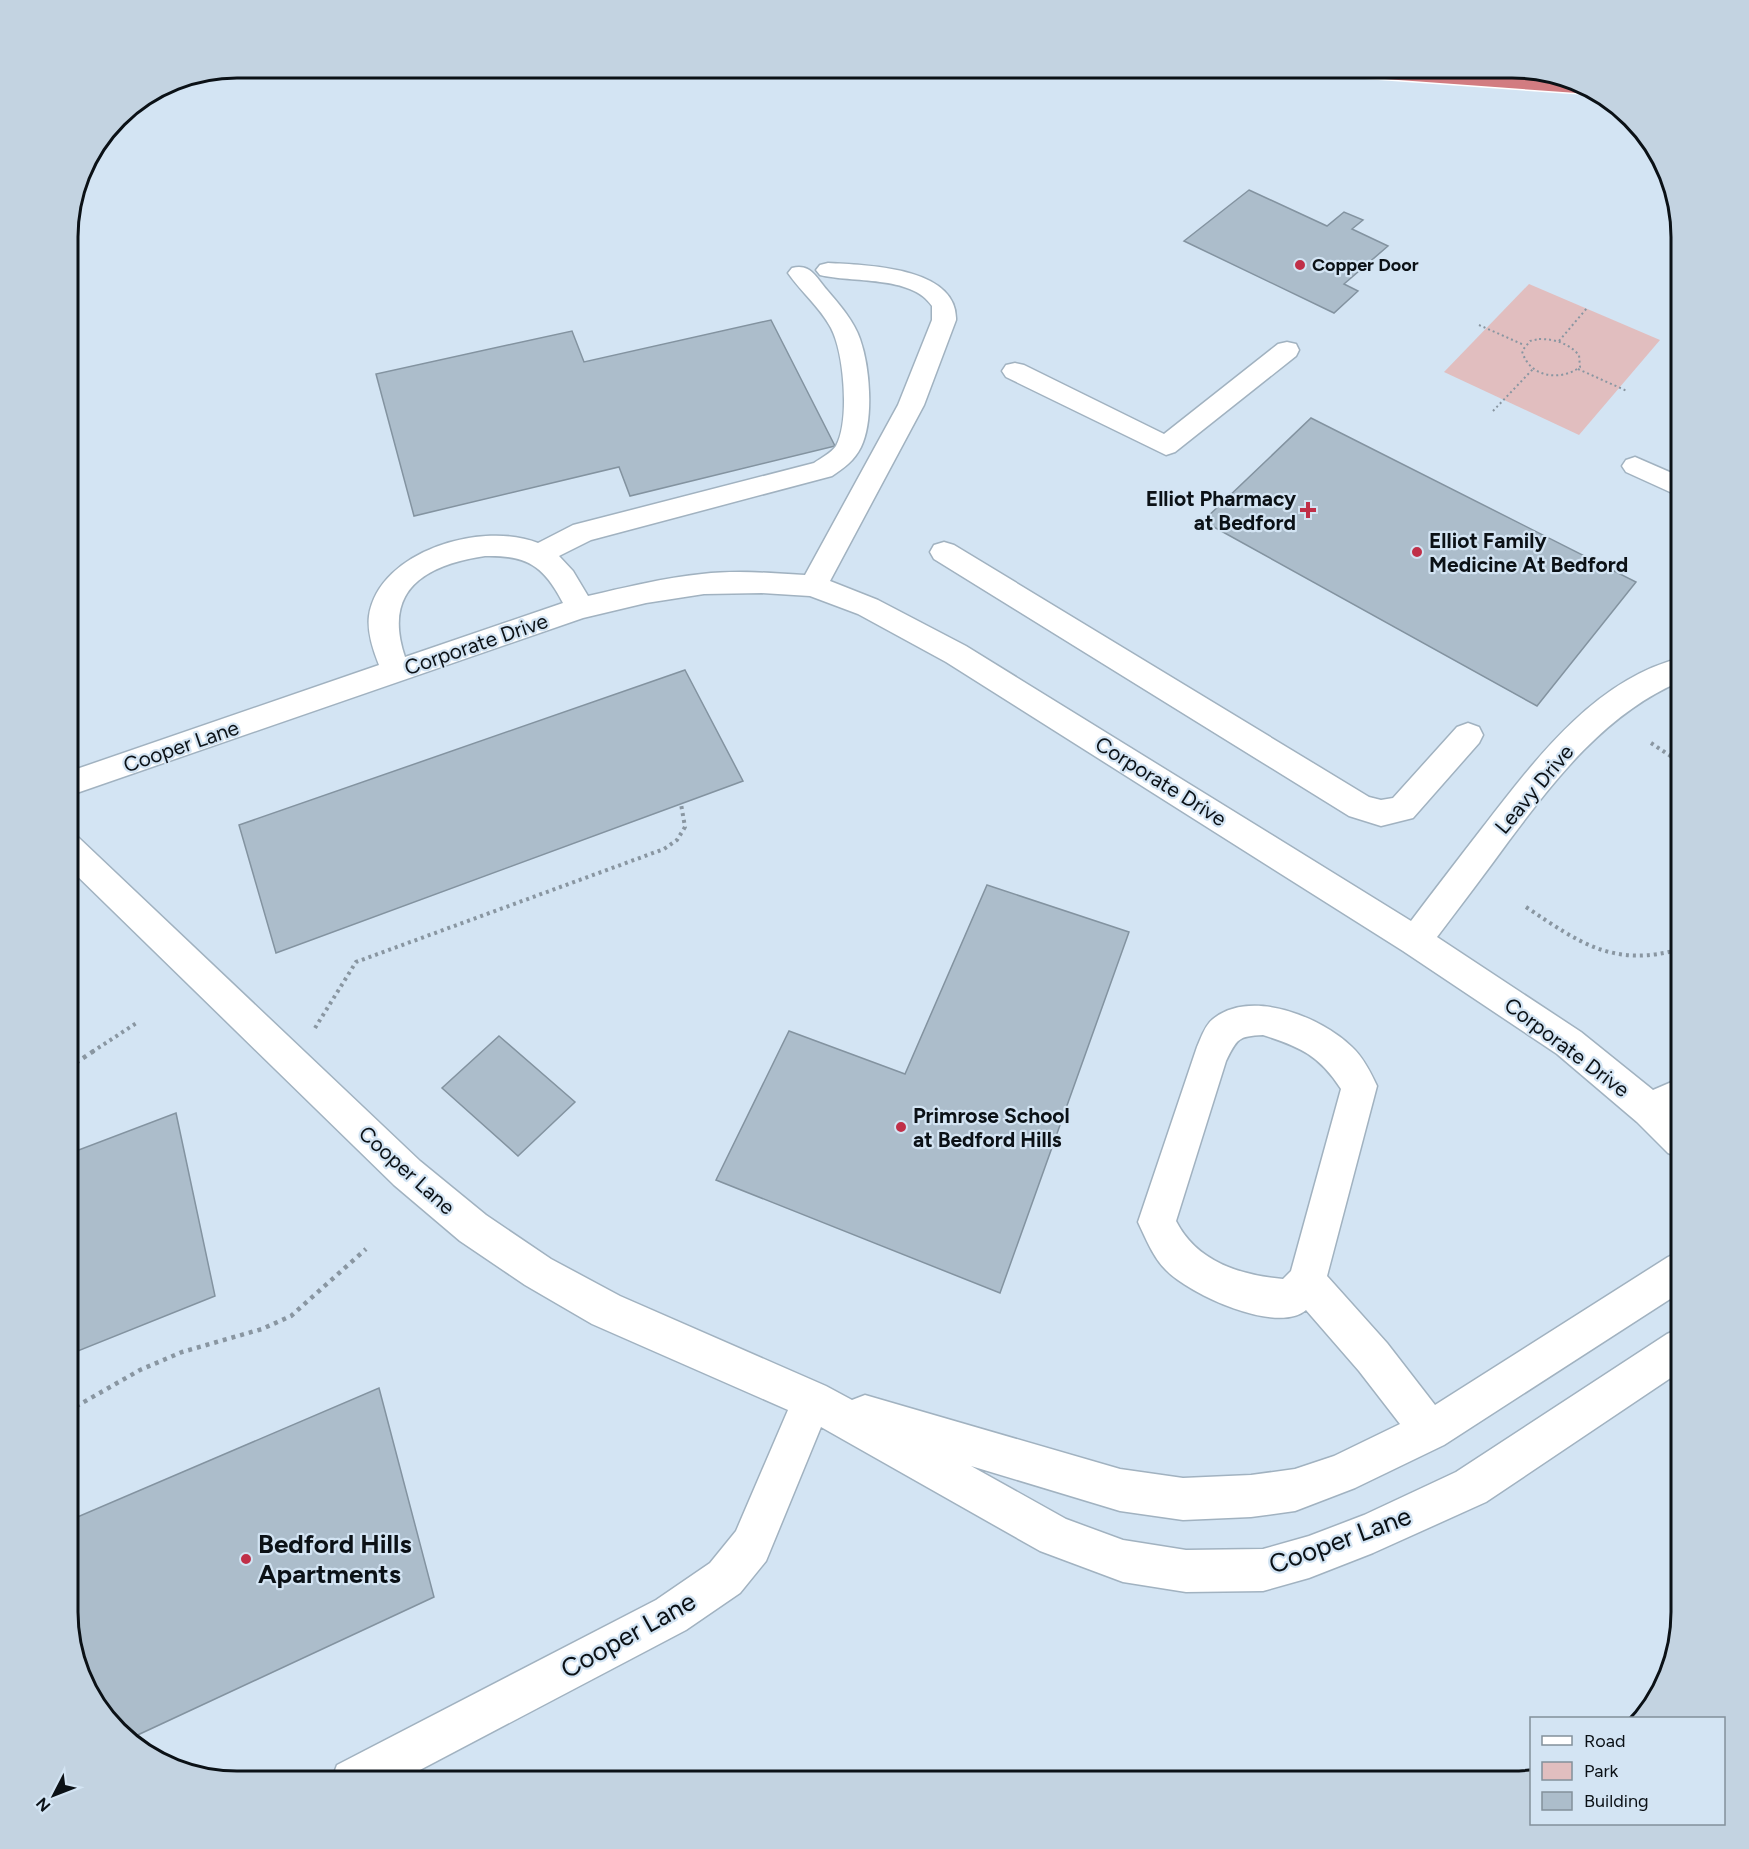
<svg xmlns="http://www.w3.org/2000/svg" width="1749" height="1849" viewBox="0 0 1749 1849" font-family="Figtree,sans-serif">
  <rect width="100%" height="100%" fill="#d3e4f3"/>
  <polygon fill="#e1bebf" points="1529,284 1660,340 1579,435 1444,372"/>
  <g fill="#acbdcb" stroke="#8393a0" stroke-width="1.5">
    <polygon points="1249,190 1327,226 1344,212 1363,220 1352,229 1388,246 1344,284 1358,291 1334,313 1184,241"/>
    <polygon points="771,320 835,446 630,496 619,467 414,516 376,374 572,331 584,362"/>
    <polygon points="1311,418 1636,582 1537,706 1203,521"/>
    <polygon points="685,670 743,781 276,953 239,825"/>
    <polygon points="987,885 1129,932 1000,1293 716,1180 789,1031 905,1074"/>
    <polygon points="499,1036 575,1102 518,1156 442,1088"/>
    <polygon points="176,1113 215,1296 68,1355 68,1154"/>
    <polygon points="379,1388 434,1597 129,1739 109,1723 77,1667 68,1612 68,1521"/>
  </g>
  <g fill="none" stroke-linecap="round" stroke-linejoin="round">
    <defs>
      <g id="minor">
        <path d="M828,263C866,265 958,267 956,320L924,405L830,581L878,600L966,646L1411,921C1435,889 1459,858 1483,827C1535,760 1595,679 1681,658V681C1606,713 1556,778 1508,842C1485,874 1461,905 1437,937L1581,1032L1653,1090L1681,1078V1112L1678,1114L1681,1117V1158L1668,1153L1637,1122L1557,1054L1403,951L946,662L858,614L810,596L762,593L704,594L646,603L583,618L68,796V772L379,665C373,650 367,632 369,616C379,550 484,521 538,543L573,525L814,463C821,458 831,453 836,446C850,420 844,353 831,328C820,307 801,292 788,273L792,268C810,263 816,277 827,290C839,304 854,321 860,339C870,367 874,420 861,447C854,461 844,468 832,476L591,540L559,556L573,571L588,596C626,587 664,578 702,574C736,570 771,573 805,575L898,405L932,320V306C912,275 851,283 820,275L816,270L820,265ZM485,556C527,555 544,566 563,603L405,657C382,589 426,565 485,556Z"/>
        <polygon points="1287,342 1296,344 1299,350 1296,356 1175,452 1166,455 1006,377 1002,371 1006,365 1015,363 1024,365 1164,434 1278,344"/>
        <polygon points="1635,457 1681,477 1681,497 1626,472 1622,466 1626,460"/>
        <polygon points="944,542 954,545 1369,797 1381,800 1393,798 1457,727 1468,723 1479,727 1483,735 1479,743 1413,818 1381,826 1349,816 934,559 930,552 934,545"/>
        <path d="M68,834L79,838L420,1161L486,1215L551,1259L620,1296L826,1386L852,1400L865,1395L1120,1469L1183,1478L1251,1475L1295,1469L1334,1456L1400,1424L1359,1371L1306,1310C1277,1335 1189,1294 1166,1270C1153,1257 1146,1239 1138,1222L1197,1047C1201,1038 1205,1025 1213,1019C1251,988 1321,1017 1352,1047C1363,1057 1371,1073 1377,1086L1327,1276L1387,1343L1435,1405L1668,1257L1681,1251V1292L1444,1445L1355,1488L1295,1511L1251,1517L1183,1520L1120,1511L971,1466L1066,1519L1123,1540L1186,1550L1263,1549L1309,1536L1364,1515L1456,1472L1667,1334L1681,1328V1371L1486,1502L1373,1553L1309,1578L1263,1591L1186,1592L1123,1582L1040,1551L821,1427L766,1561L740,1593L686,1630L399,1781H331L337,1765L656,1600L710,1563L736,1531L788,1410L592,1324L525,1285L460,1241L394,1185L68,867ZM1263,1035C1300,1047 1319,1055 1341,1089L1291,1271L1283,1279C1240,1275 1197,1262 1176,1221L1226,1061C1237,1039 1238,1036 1263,1035Z"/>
      </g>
      <polygon id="highway" points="1306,68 1399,68 1568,80 1587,85 1597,93 1591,94 1316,74 1309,72"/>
    </defs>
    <use href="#minor" stroke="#a1b2c0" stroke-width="3"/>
    <use href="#highway" stroke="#fff" stroke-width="3"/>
    <g stroke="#8996a1" stroke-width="2" stroke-dasharray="2 3" stroke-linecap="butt">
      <polyline points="1479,325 1524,345"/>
      <path d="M1539,339C1555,339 1568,343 1579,355L1580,367C1560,382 1529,377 1522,351L1530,341Z"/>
      <polyline points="1559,341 1587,308"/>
      <polyline points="1578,369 1627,391"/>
      <polyline points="1493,411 1533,369"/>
    </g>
    <g stroke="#8996a1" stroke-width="4" stroke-dasharray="3 4" stroke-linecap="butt">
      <polyline points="1651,743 1681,763"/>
      <path d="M1526,907C1580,943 1613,968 1681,949"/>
      <polyline points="315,1028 356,962 664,849 677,840 685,827 681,804"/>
      <polyline points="92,1052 138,1022"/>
    </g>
    <g stroke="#8996a1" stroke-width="4.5" stroke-dasharray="4 5" stroke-linecap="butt">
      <polyline points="68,1068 95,1050"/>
      <polyline points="68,1411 140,1370 182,1352 262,1329 291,1316 366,1249"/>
    </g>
    <use href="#minor" fill="#fff" fill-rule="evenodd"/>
    <use href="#highway" fill="#d27c81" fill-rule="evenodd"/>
  </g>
  <g fill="#c02f48" stroke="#d3e4f3" stroke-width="2">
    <circle cx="1300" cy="265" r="6"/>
    <path d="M1305 501h6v6h6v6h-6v6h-6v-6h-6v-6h6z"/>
    <circle cx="1417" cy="552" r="6"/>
    <circle cx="901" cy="1127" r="6"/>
    <circle cx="246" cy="1559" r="6"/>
  </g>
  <g text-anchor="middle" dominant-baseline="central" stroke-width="4.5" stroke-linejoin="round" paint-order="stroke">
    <g font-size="18" font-weight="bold" fill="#0b1116" stroke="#d3e4f3" text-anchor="start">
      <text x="1312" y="265">Copper Door</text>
    </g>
    <g font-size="21" font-weight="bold" fill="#0b1116" stroke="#d3e4f3" text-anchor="start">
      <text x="1296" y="498" text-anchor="end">Elliot Pharmacy<tspan x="1296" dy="24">at Bedford</tspan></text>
      <text x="1429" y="540">Elliot Family<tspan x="1429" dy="24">Medicine At Bedford</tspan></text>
      <text x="913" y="1115">Primrose School<tspan x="913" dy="24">at Bedford Hills</tspan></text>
    </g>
    <g font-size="21" fill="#0b1116" stroke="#d3e4f3">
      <text transform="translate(476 644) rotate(-19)">Corporate Drive</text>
      <text transform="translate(181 746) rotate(-19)">Cooper Lane</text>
      <text transform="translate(1161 781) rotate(32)">Corporate Drive</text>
      <text transform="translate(1534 789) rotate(-50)">Leavy Drive</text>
      <text transform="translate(1567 1047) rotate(37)">Corporate Drive</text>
      <text transform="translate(407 1170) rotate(42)">Cooper Lane</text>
    </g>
    <g font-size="26" fill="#0b1116" stroke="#d3e4f3">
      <text transform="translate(1340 1540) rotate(-20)">Cooper Lane</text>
      <text transform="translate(628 1635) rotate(-29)">Cooper Lane</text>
    </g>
    <g font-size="26" font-weight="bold" fill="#0b1116" stroke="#d3e4f3" text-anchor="start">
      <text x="258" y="1544">Bedford Hills<tspan x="258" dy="30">Apartments</tspan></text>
    </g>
  </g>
  <path d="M0 0H1749V1849H0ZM237 78H1512A159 159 0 0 1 1671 237V1612A159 159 0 0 1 1512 1771H237A159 159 0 0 1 78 1612V237A159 159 0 0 1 237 78Z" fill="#c3d3e1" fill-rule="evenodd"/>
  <path fill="none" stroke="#0b1116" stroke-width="3" d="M237 78H1512A159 159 0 0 1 1671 237V1612A159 159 0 0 1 1512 1771H237A159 159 0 0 1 78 1612V237A159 159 0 0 1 237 78Z"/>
  <rect x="1530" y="1717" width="195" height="108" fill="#d3e4f3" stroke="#83909b" stroke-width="1.5"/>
  <rect x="1542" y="1736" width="30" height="9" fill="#ffffff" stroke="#83909b" stroke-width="1.5"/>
  <text x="1584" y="1747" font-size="18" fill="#0b1116">Road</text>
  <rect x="1542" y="1762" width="30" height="18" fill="#e1bebf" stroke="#83909b" stroke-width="1.5"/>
  <text x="1584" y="1777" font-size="18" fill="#0b1116">Park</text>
  <rect x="1542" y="1792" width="30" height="18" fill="#acbdcb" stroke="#83909b" stroke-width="1.5"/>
  <text x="1584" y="1807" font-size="18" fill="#0b1116">Building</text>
  <g transform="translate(54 1795) rotate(228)" stroke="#d3e4f3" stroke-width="4.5" paint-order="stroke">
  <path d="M0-4.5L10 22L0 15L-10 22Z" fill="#0b1116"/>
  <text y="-9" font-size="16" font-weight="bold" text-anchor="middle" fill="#0b1116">N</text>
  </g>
</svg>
